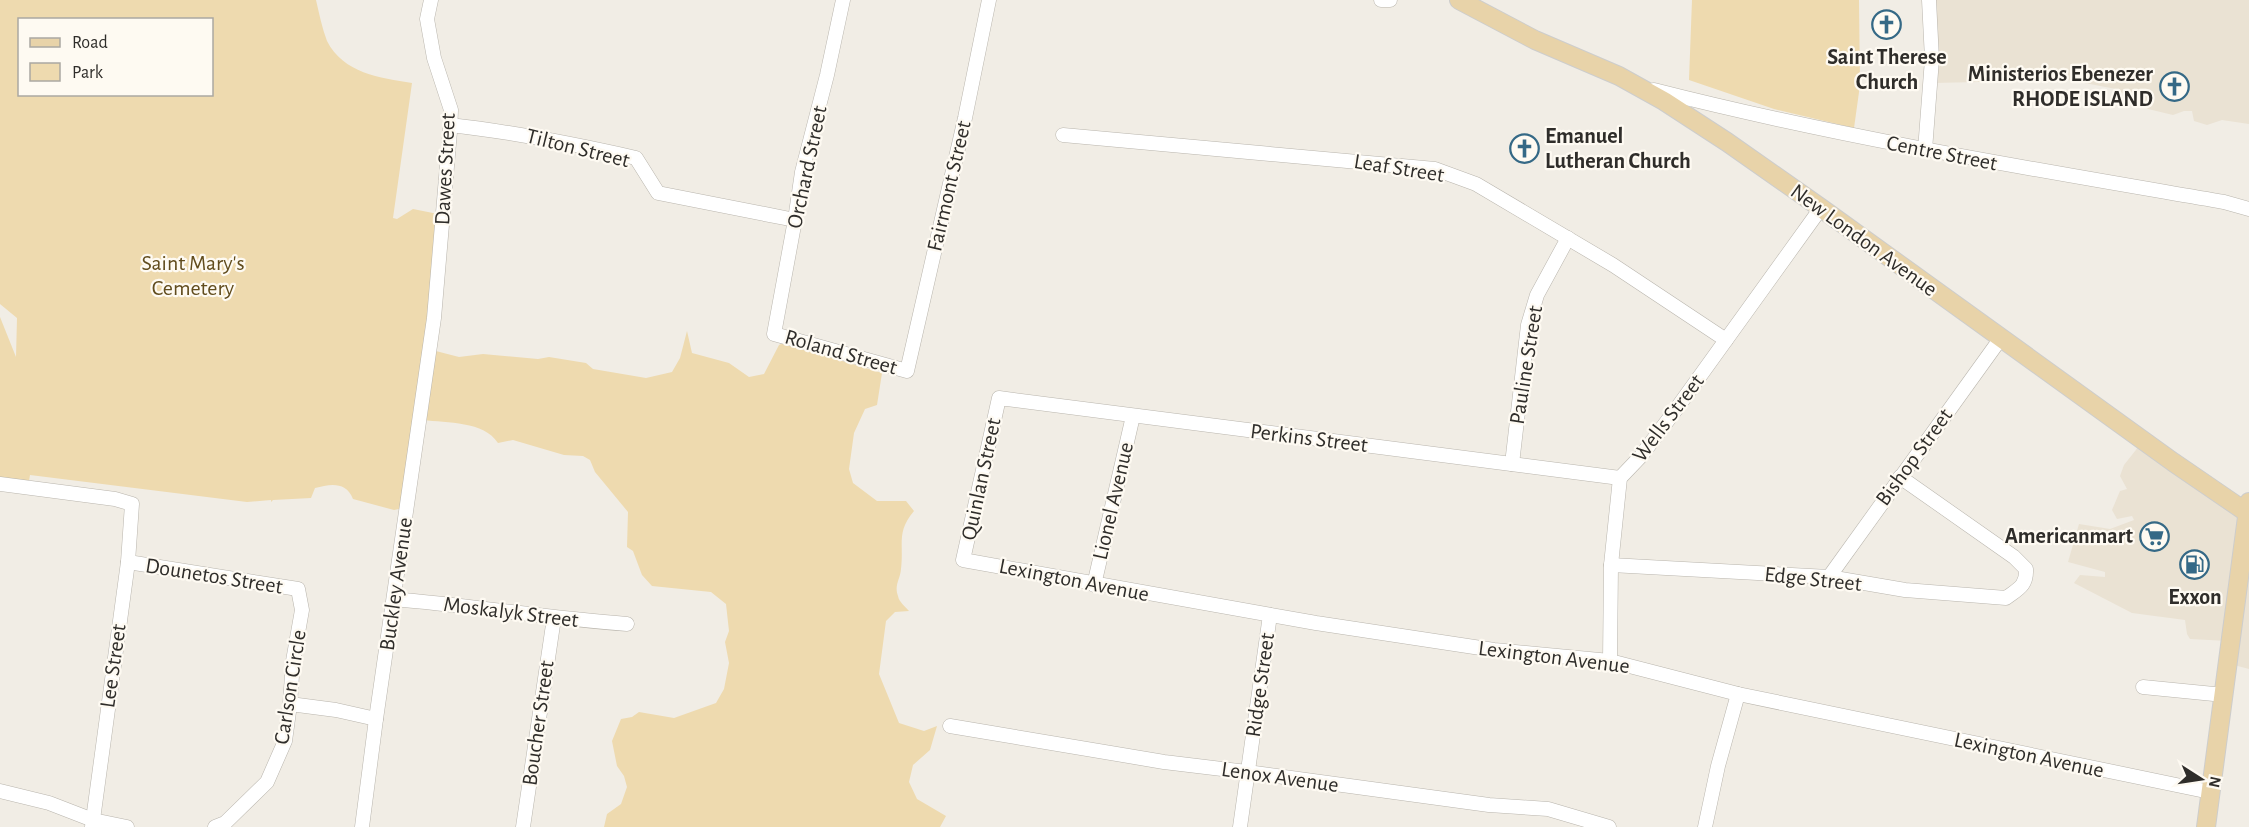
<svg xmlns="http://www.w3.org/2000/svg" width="2249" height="827" viewBox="0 0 2249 827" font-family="'Alegreya Sans',sans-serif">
  <rect width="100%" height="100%" fill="#f1ede5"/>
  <g fill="#eae2d3">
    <polygon points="1930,0 2249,0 2249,124 2222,120 2207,125 2194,121 2192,111 2184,111 2173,115 2148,109 2116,89 2069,80 1933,83"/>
    <polygon points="2143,441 2249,513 2249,669 2230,664 2228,641 2190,639 2187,634 2185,620 2132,613 2074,583 2080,575 2105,577 2105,572 2068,562 2079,524 2110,529 2134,520 2132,516 2117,519 2112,510 2120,491 2127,489 2120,476 2124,465"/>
  </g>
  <g fill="#eedaaf" fill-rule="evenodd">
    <path d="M0,0H316C319,13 322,28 327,41C343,73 380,78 412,83L393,218L397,219L413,209L443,215L432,350L459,357L483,354L538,359L549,357L586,363L593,369L646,378L672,372L680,358L687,331L692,353L729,363L749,377L764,374L779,345L783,343L882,373L877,405L865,409L854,433L849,469L853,483L877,501H906L914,511C896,532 904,544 901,569C900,580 894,585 898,596C899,602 905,606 909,611L895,612L886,621L879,674L899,723L924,731L937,726L930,750L913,765L909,782L917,799L946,816L940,827H604L607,814L621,804L627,787L624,776L617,766L612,741L621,719L632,717L639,712L674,718L716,703L724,689L729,663L725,642L729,631L726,604L711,592L652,586L642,575L633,551L627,547L628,512L595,472L590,460L583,456L564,455L513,440L498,443C484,421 447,423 423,420L409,507L394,510L353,499C346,481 330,484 315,488L311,498L273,500L271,502V500L247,502L30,475L28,487L0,484V317L16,357L17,318L0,304ZM20,20H212V94H20Z"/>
    <polygon points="1692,0 1859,0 1860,85 1854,128 1774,109 1689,80"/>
  </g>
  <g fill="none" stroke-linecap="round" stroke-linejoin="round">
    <defs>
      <g id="minor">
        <polyline points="843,0 827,75 802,172 795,220 774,334 907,371 965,118 989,0"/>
        <polyline points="1381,0 1390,0"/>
        <path d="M1654,90C1842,138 2033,169 2224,202L2249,209"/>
        <path d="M450,125C513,132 574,144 636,158L658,193L795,220"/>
        <polyline points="1063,135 1435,169 1476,184 1613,265 1726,340"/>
        <polyline points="1925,150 1932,59 1929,0"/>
        <polyline points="1512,464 1528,325 1537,295 1568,238"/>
        <polyline points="1620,478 999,398 963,560 1316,623 1494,650 1610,661 1738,694 2210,792"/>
        <polyline points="0,484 115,499 132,504 128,562 92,827"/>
        <polyline points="128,562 298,589 302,610 293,661 290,704 285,741 267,782 225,823 215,827"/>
        <path d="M1611,565L1829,577L1905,590L2006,598C2018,589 2027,586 2026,569L2014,557L1900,477"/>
        <polyline points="1829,577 2001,338"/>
        <polyline points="1094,585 1133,416"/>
        <path d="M394,599C472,606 549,618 627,624"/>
        <polyline points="1610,661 1611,565 1620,478 1641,456 1677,408 1821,208"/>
        <polyline points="2143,687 2224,695"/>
        <polyline points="290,704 336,710 376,719"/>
        <polyline points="950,726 1164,762 1247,772 1489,805 1548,809 1609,827"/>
        <polyline points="0,791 49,803 93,820 127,827"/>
        <polyline points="362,827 376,719 434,318 450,131 451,110 434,58 427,19 431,0"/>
        <polyline points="523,827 554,618"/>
        <polyline points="1240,827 1270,615"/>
        <polyline points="1705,827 1718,766 1738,694"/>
      </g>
      <g id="major">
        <polyline points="1459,0 1535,40 1619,76 1664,101 1727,142 1821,208 2173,462 2249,514"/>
        <polyline points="2206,827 2249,502"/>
      </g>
    </defs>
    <use href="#minor" stroke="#b9b5ad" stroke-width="15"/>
    <use href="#major" stroke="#cdcdcc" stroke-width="20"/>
    <use href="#minor" stroke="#fff" stroke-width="14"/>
    <use href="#major" stroke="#e8d3a9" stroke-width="18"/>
  </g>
  <defs>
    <symbol id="church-ring" viewBox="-11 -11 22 22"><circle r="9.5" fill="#fefaf2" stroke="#356986" stroke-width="1.5"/><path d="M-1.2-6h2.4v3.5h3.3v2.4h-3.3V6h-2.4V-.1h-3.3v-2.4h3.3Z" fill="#356986"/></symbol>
    <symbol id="supermarket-ring" viewBox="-11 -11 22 22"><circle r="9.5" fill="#fefaf2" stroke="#356986" stroke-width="1.5"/><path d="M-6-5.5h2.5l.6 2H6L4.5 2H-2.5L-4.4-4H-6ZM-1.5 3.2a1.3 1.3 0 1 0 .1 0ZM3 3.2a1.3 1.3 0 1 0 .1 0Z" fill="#356986"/></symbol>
    <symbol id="fuel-ring" viewBox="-11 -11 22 22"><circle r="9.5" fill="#fefaf2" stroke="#356986" stroke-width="1.5"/><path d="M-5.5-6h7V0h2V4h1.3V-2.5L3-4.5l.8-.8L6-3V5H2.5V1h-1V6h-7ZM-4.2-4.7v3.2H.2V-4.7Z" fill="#356986"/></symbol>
  </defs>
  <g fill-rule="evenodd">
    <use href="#church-ring" x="1870" y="8" width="33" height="33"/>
    <use href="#church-ring" x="2158" y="70" width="33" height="33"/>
    <use href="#church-ring" x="1508" y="132" width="33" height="33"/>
    <use href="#supermarket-ring" x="2138" y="520" width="33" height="33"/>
    <use href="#fuel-ring" x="2178" y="548" width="33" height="33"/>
  </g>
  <g text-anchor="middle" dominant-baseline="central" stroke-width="4.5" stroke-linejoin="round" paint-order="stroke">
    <g font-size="22" font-weight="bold" fill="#2f2d2a" stroke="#fefaf2">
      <text x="1887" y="57">Saint Therese<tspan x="1887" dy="25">Church</tspan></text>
      <text x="2153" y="74" text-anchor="end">Ministerios Ebenezer<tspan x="2153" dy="25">RHODE ISLAND</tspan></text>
      <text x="1545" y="136" text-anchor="start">Emanuel<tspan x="1545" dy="25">Lutheran Church</tspan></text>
      <text x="2133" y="536" text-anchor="end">Americanmart</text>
      <text x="2195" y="597">Exxon</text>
    </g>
    <g font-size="22" fill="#2f2d2a" stroke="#fefaf2">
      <text transform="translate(578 148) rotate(14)">Tilton Street</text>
      <text transform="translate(1942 153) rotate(11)">Centre Street</text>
      <text transform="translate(807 167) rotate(-78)">Orchard Street</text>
      <text transform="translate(1399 168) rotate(9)">Leaf Street</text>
      <text transform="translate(445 169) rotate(-87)">Dawes Street</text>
      <text transform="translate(949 186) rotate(-77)">Fairmont Street</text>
      <text transform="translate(1864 240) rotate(36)">New London Avenue</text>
      <text transform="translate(841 352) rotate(16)">Roland Street</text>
      <text transform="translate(1526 365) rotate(-81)">Pauline Street</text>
      <text transform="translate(1668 418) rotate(-53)">Wells Street</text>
      <text transform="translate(1309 438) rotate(7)">Perkins Street</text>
      <text transform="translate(1914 457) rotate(-54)">Bishop Street</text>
      <text transform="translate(981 479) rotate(-78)">Quinlan Street</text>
      <text transform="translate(1113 501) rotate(-77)">Lionel Avenue</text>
      <text transform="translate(214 576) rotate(9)">Dounetos Street</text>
      <text transform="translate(1813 579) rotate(6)">Edge Street</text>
      <text transform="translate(1074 580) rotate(11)">Lexington Avenue</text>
      <text transform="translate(396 584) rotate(-82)">Buckley Avenue</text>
      <text transform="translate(511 612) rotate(7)">Moskalyk Street</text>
      <text transform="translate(1554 657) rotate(7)">Lexington Avenue</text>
      <text transform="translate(113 666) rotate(-82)">Lee Street</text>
      <text transform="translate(1260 685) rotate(-82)">Ridge Street</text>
      <text transform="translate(290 687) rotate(-81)">Carlson Circle</text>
      <text transform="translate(538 723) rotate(-82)">Boucher Street</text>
      <text transform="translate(2029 755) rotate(12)">Lexington Avenue</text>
      <text transform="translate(1280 777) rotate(8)">Lenox Avenue</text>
    </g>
    <g font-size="22" fill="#614c1d" stroke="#fefaf2">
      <text x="193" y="263">Saint Mary's<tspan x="193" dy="25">Cemetery</tspan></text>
    </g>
  </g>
  <rect x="18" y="18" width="195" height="78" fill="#fefaf2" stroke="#aba8a2" stroke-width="1.5"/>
  <rect x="30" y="38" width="30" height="9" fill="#e8d3a9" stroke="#aba8a2" stroke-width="1.5"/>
  <text x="72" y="48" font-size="18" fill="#2f2d2a">Road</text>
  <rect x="30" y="63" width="30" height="18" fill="#eedaaf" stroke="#aba8a2" stroke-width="1.5"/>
  <text x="72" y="78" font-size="18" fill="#2f2d2a">Park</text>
  <g transform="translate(2201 779) rotate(102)" stroke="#fefaf2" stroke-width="4.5" paint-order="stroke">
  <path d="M0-4.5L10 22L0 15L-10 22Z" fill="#2f2d2a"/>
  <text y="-9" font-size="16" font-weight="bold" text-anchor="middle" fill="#2f2d2a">N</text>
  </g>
</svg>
